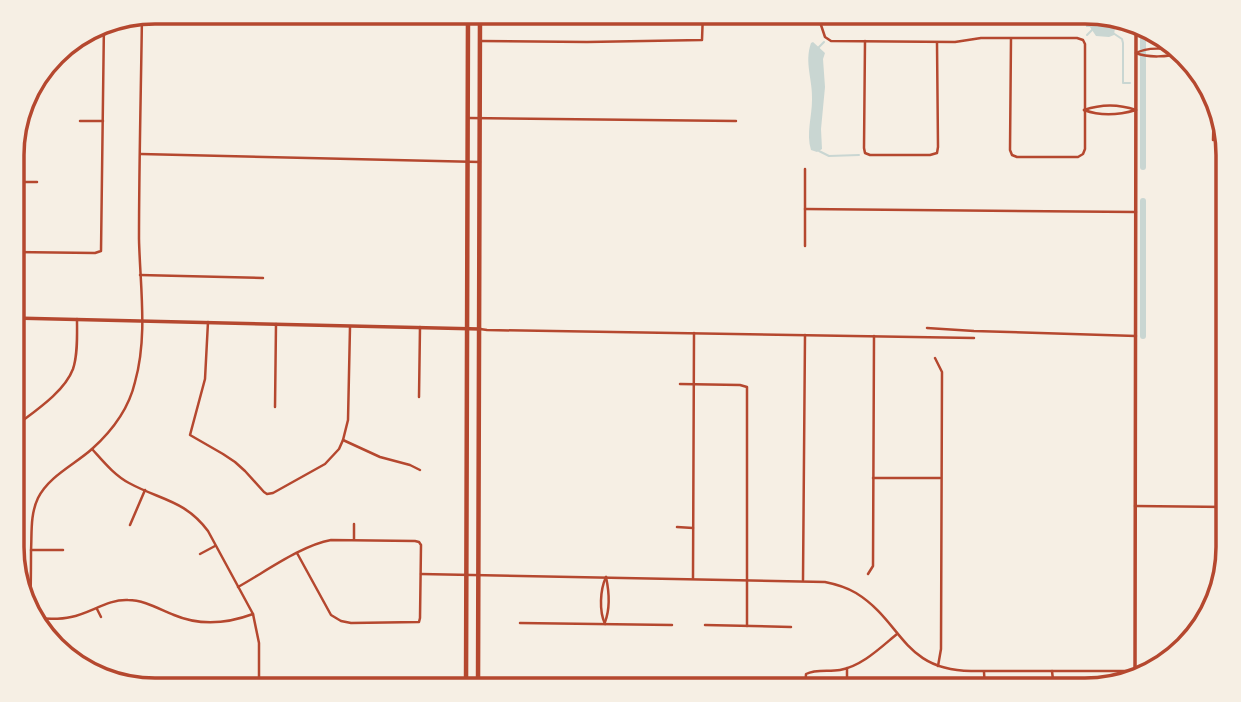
<svg xmlns="http://www.w3.org/2000/svg" width="1241" height="702" viewBox="0 0 1241 702" font-family="Ubuntu,sans-serif">
  <rect width="100%" height="100%" fill="#f6efe4"/>
  <g fill="#c9d6d2">
    <polygon points="1086,12 1116,20 1114,35 1109,37 1096,36 1090,27 1086,27"/>
    <path d="M813,42L825,53L823,59L825,87L821,129L822,149L817,152L811,150C806,133 812,117 812,100C813,80 804,63 811,43Z"/>
  </g>
  <g fill="none" stroke-linecap="round" stroke-linejoin="round">
    <g stroke="#c9d6d2" stroke-width="2">
      <polyline points="1113,33 1122,39 1123,43 1123,83 1130,83"/>
      <polyline points="1087,35 1092,30"/>
      <polyline points="818,48 824,42"/>
      <polyline points="819,151 829,156 859,155"/>
    </g>
    <g stroke="#c9d6d2" stroke-width="6">
      <polyline points="1143,167 1143,27"/>
      <polyline points="1143,201 1143,336"/>
    </g>
    <g stroke="#b5482f" stroke-width="2.5">
      <polyline points="820,22 825,37 831,41 955,42 981,38 1077,38 1083,40 1085,44 1085,149 1083,154 1078,157 1017,157 1012,155 1010,150 1011,38"/>
      <polyline points="480,41 587,42 702,40 703,12"/>
      <polyline points="865,41 864,148 865,153 870,155 930,155 937,153 938,147 937,43"/>
      <path d="M1136,53C1148,58 1168,57 1180,53"/>
      <path d="M1136,53C1147,47 1166,48 1178,51"/>
      <path d="M1084,110C1101,104 1119,104 1136,110"/>
      <path d="M1084,110C1100,116 1119,115 1136,110"/>
      <polyline points="468,118 736,121"/>
      <polyline points="80,121 103,121"/>
      <polyline points="1213,140 1214,103"/>
      <polyline points="13,152 20,127 20,114"/>
      <polyline points="141,154 480,162"/>
      <polyline points="13,182 37,182"/>
      <polyline points="805,209 1136,212"/>
      <polyline points="805,246 805,169"/>
      <polyline points="13,252 95,253 101,251 104,22"/>
      <polyline points="140,275 263,278"/>
      <polyline points="208,322 205,379 190,435 223,454 235,462 245,471 264,492 267,494 273,493 325,464 339,449 343,440 348,420 350,327"/>
      <polyline points="927,328 974,331 1136,336"/>
      <polyline points="480,329 487,330 974,338"/>
      <polyline points="935,358 942,372 941,649 938,666"/>
      <polyline points="680,384 740,385 747,387 747,626"/>
      <polyline points="419,397 420,327"/>
      <polyline points="275,407 276,324"/>
      <path d="M13,428C32,413 64,393 73,369C78,354 77,335 77,319"/>
      <polyline points="343,440 380,457 410,465 420,470"/>
      <path d="M92,449C103,461 114,475 129,483C160,500 185,500 208,531L253,614L259,643V688"/>
      <polyline points="873,478 940,478"/>
      <polyline points="1135,506 1228,507"/>
      <polyline points="130,525 145,490"/>
      <polyline points="677,527 693,528"/>
      <polyline points="354,539 354,524"/>
      <polyline points="31,550 63,550"/>
      <polyline points="200,554 215,546"/>
      <path d="M421,574L825,582C835,584 846,587 856,593C903,622 902,670 971,671H1135"/>
      <polyline points="868,574 873,566 874,336"/>
      <polyline points="693,578 694,333"/>
      <polyline points="803,580 805,335"/>
      <path d="M238,587C265,572 302,545 331,540L415,541L419,542L421,545L420,618L419,622L351,623L341,621L331,615L297,553"/>
      <path d="M30,609C31,590 31,570 31,551C32,533 30,515 38,498C49,476 74,465 92,449C112,431 129,408 135,382C148,336 140,286 139,239C139,164 141,89 142,15"/>
      <polyline points="97,609 101,617"/>
      <path d="M33,618C46,619 59,620 71,617C91,613 108,599 128,600C144,600 159,609 174,615C200,626 226,624 253,614"/>
      <path d="M605,622C610,609 609,591 606,577"/>
      <polyline points="520,623 672,625"/>
      <path d="M605,624C599,611 600,590 606,577"/>
      <polyline points="705,625 791,627"/>
      <polyline points="1052,671 1054,689"/>
      <polyline points="984,672 985,689"/>
      <polyline points="195,690 199,688 319,690"/>
      <path d="M805,690L806,674C816,669 829,672 840,670C862,666 880,648 897,634"/>
      <polyline points="847,690 847,668"/>
    </g>
    <g stroke="#b5482f" stroke-width="3.5">
      <polyline points="13,318 480,329"/>
      <polyline points="1135,676 1136,26"/>
    </g>
    <g stroke="#b5482f" stroke-width="4.5">
      <polyline points="466,690 468,12"/>
      <polyline points="478,690 480,12"/>
    </g>
  </g>
  <path d="M0 0H1241V702H0ZM155 24H1085A131 131 0 0 1 1216 155V547A131 131 0 0 1 1085 678H155A131 131 0 0 1 24 547V155A131 131 0 0 1 155 24Z" fill="#f6efe4" fill-rule="evenodd"/>
  <path fill="none" stroke="#b5482f" stroke-width="3.5" d="M155 24H1085A131 131 0 0 1 1216 155V547A131 131 0 0 1 1085 678H155A131 131 0 0 1 24 547V155A131 131 0 0 1 155 24Z"/>
</svg>
